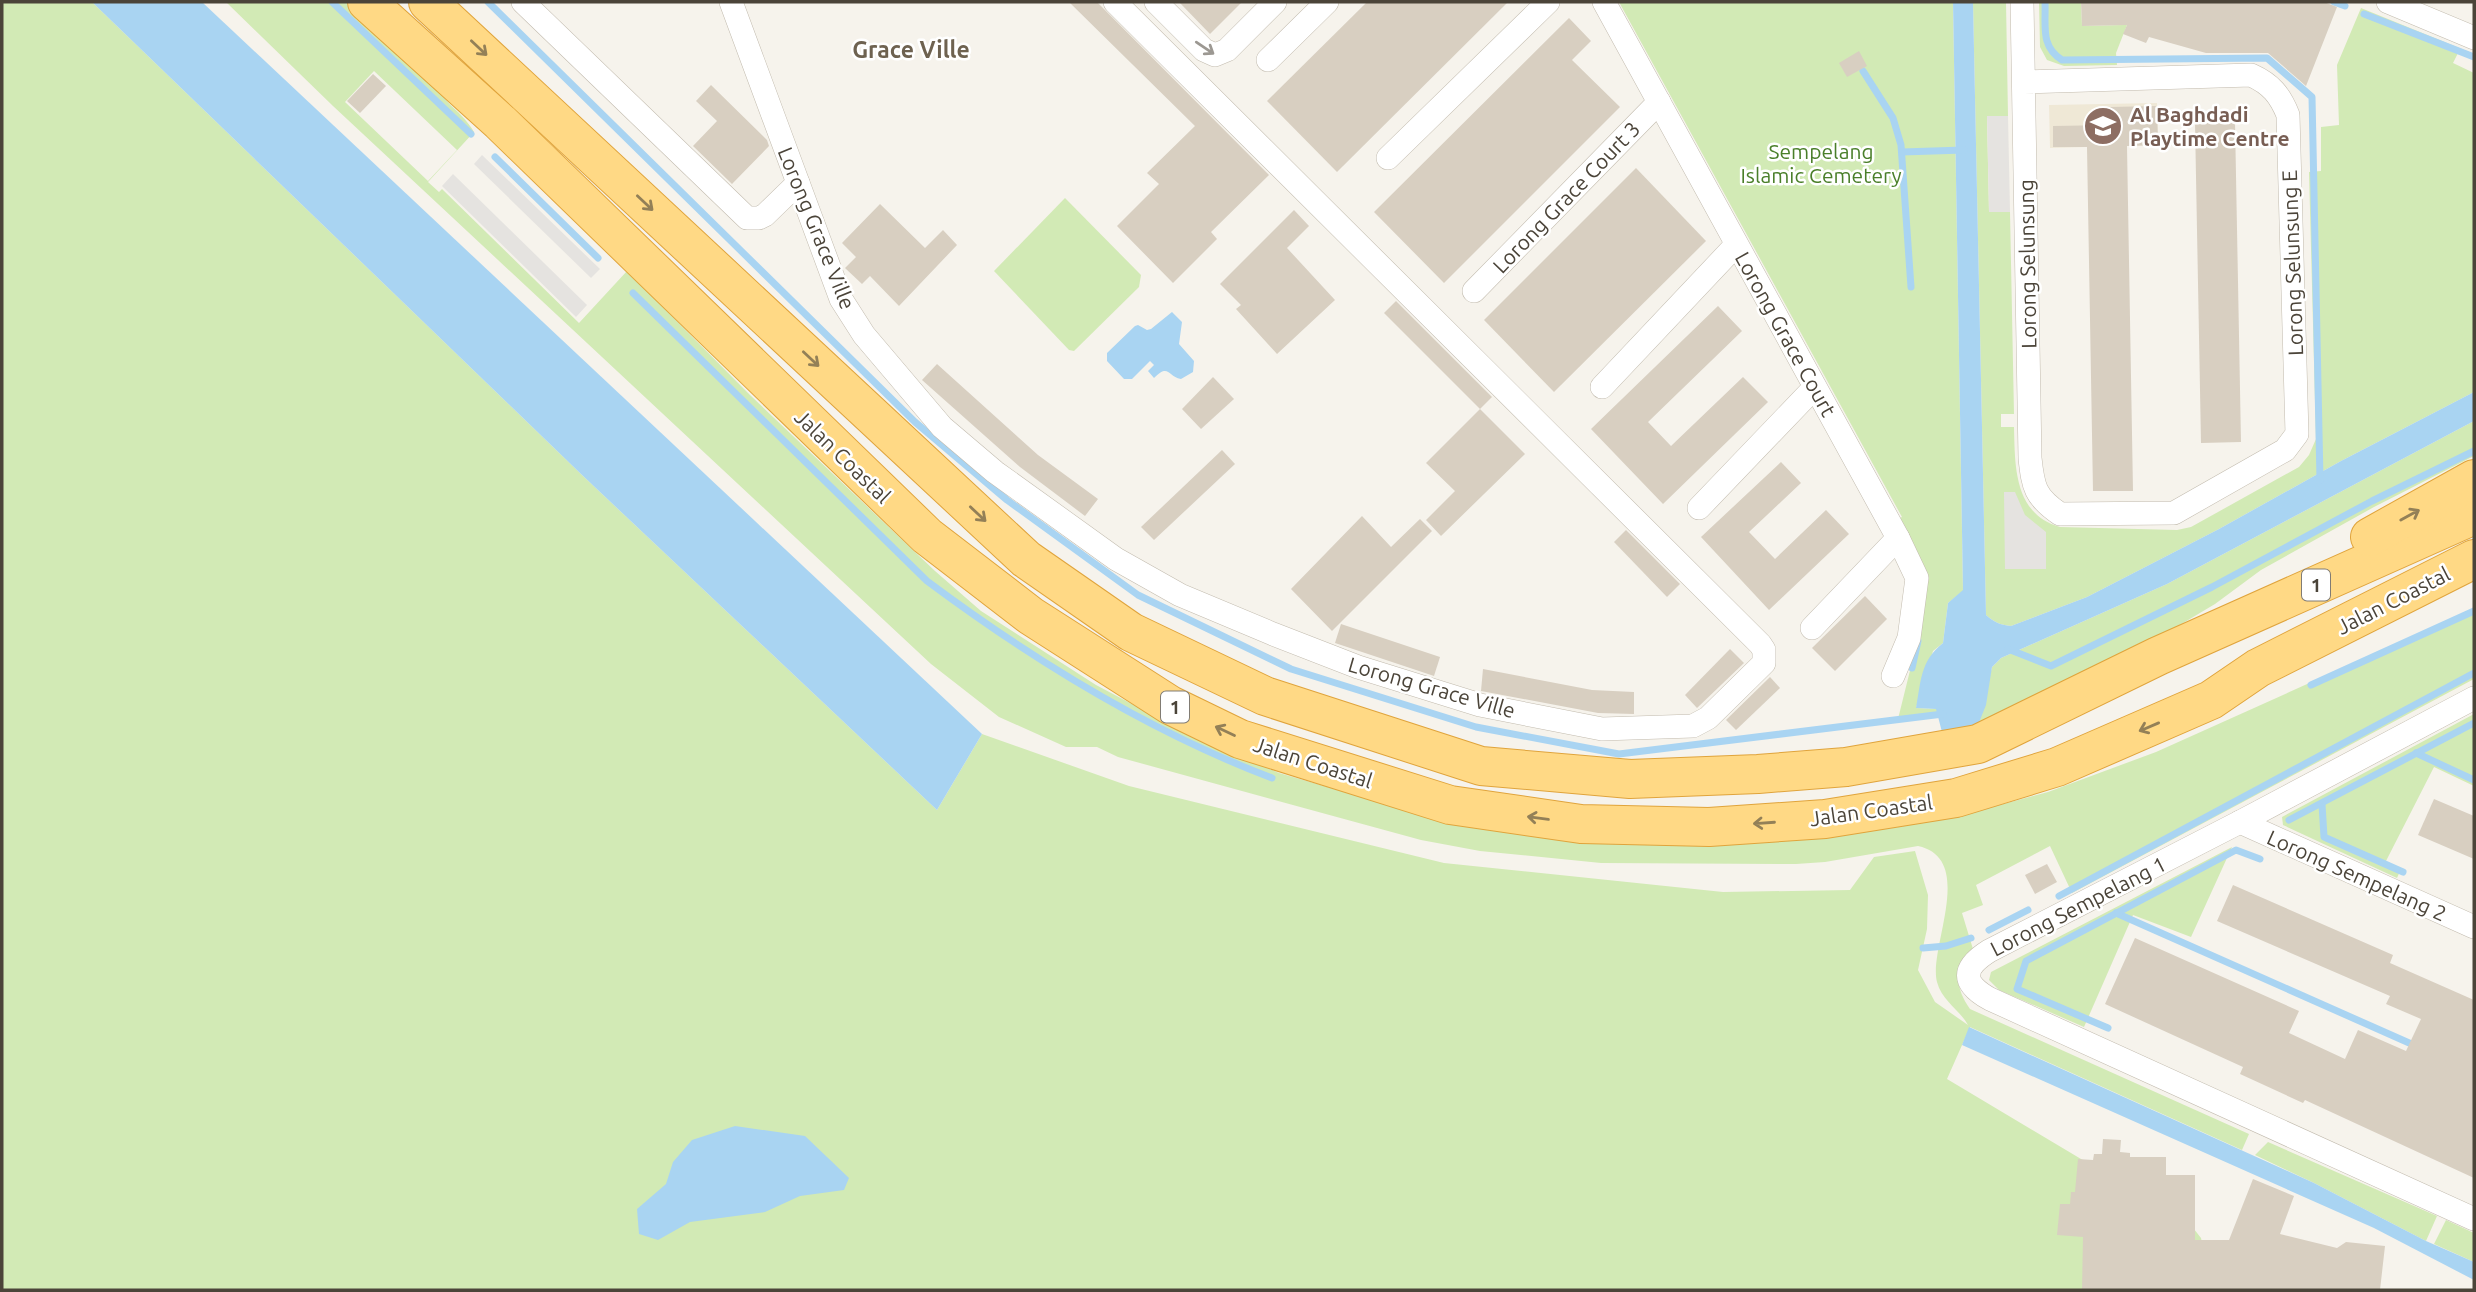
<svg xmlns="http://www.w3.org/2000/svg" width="2476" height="1292" viewBox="0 0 2476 1292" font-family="Ubuntu,sans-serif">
  <rect width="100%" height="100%" fill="#f6f3ec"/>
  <polygon fill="#efe8d6" points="2157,103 2158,145 2050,148 2049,105"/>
  <g fill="#d2eab5" fill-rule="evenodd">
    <path d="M2,2H92L582,475L937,810L982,734L1129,786L1444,863L1723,892L1850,890L1874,857L1915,851L1928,895L1927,929L1918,970L1935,1002L1968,1025C1959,1009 1942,1001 1937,982C1928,948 1977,859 1918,846L1825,862L1796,864L1601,863L1480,851L1421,840L1118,757L1097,747H1066L999,717L931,664L333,106L226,2H353L432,81C442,102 463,112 474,132L428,182L439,192L442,189L579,323L627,271L750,395L935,571L981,611L1096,685L1187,733L1279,773L1449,822L1810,834L1893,828L1966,814L2048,792L2156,752L2474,609V679L2072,893L2050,846L1976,885L1983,905L1962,913L1973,949C1953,967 1955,988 1970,1009L2249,1134L2242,1150L1970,1027L1947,1079L2190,1224L2201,1238L2206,1261L2227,1290H2ZM374,71L457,150L428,181L345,102Z"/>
    <polygon points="1619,2 1953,2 1963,591 1948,603 1943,643 1933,651 1916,708 1937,709 1937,715 1898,719 1922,622 1898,519 1902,517"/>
    <path d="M1973,2H2006L2008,116L1987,117L1989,212H2010L2014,414H2001V427H2014C2015,467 2014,514 2060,527L2177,530L2191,527L2299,467L2309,455L2316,439L2309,172L2321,171V127L2339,125L2337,65L2361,8L2474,54V60L2458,53L2453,63L2474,73V392L2341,461L2219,529L2087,597L2011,626C2000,625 1994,622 1986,615Z"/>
    <polygon points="2039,2 2081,2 2082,26 2123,25 2123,2 2136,2 2116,53 2117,65 2064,66 2047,60 2040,47"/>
    <polygon points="1065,198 1141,275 1139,287 1074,351 1069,350 994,271"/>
    <polygon points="2474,421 2474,456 2374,507 2261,570 2215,604 2136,651 1989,724 1942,732 1978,725 1992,667 2001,658 2167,584"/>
    <polygon points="2474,714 2474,786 2434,767 2386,861 2401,869 2397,878 2283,825 2282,817"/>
    <polygon points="2232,847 2191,937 2133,915 2084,1027 1999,990 1989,980 1991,972"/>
    <polygon points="2268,1142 2437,1216 2426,1241 2314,1183 2255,1155"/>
    <polygon points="2446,1220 2474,1233 2474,1262 2434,1244"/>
  </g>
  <g fill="#e5e3e0">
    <polygon points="1987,116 2008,116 2010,212 1989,212"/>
    <polygon points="482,155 600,269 591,278 474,164"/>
    <polygon points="453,174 587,305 576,317 442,186"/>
    <polygon points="2004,492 2015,492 2025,515 2046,532 2046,569 2005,569"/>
  </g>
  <g fill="#a9d4f2">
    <polygon points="92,2 202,2 982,734 937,810 582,475"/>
    <path d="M1953,2H1973L1986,615C1994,622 2000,625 2011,626L2087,597L2219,529L2341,461L2474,392V421L2167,584L2001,658L1992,667L1986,705L1978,725L1942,732L1936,709L1916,708C1921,682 1920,661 1943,643L1948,603L1963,590Z"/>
    <path d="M1172,312L1182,322L1179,344L1194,361L1193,372L1181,379C1167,376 1169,363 1154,378L1148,371L1154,365L1150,361L1132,379H1124L1107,361V353L1135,326L1138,325L1147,330L1151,329Z"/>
    <polygon points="1969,1027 2314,1183 2426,1241 2474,1262 2474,1280 2374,1228 1962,1045"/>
    <polygon points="735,1126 805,1136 849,1178 844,1190 800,1196 765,1212 690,1222 658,1240 639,1234 637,1209 666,1184 673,1162 692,1140"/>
  </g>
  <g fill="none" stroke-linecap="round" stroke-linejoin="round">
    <g stroke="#a9d4f2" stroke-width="7">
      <polyline points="332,2 471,134"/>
      <polyline points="488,2 915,422 1007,500 1138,595 1291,669 1476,727 1619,754 1943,714"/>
      <path d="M2045,2C2046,26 2040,46 2062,60L2267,58L2312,97L2320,480"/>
      <polyline points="2334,2 2345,6"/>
      <polyline points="2364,14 2474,57"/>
      <polyline points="1863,71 1893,118 1901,145 1911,287"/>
      <polyline points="1902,152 1964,150"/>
      <polyline points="495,157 598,258"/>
      <path d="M633,293L927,581C1033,660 1148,731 1272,778"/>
      <polyline points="2008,649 2051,666 2212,587 2372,501 2474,451"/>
      <polyline points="1912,668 1918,641"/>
      <polyline points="2311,685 2474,611"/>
      <polyline points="2416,753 2474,780"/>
      <polyline points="2322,804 2324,837 2403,872"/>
      <polyline points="2289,820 2474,723"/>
      <polyline points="2059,896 2474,673"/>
      <polyline points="2116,913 2416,1046"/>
      <polyline points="1989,930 2028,910"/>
      <polyline points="1923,948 1946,946 1971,938"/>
      <polyline points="2108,1028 2017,989 2026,961 2236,850 2260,859"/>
    </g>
  </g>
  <g fill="#d8cfc1">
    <polygon points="1069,2 1097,2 1269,175 1211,232 1217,239 1173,283 1117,226 1159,184 1147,173 1195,126"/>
    <polygon points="1179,2 1242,2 1210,34"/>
    <polygon points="1367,2 1508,2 1337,172 1267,101"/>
    <polygon points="2081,2 2324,2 2337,7 2306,86 2268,53 2206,53 2149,37 2146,43 2123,34 2127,25 2082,26"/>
    <polygon points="1569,18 1591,41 1572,60 1620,107 1444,283 1374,212"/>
    <polygon points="1859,51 1867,66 1847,77 1839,63"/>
    <polygon points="373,74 386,86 360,113 347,101"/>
    <polygon points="711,85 767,140 769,146 732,184 693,146 717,121 696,101"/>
    <polygon points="2157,106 2158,145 2127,146 2133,491 2093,491 2087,147 2053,147 2053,126 2111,125 2110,107"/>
    <polygon points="2235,122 2241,442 2201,443 2195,123"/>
    <polygon points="1636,168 1706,241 1554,392 1484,320"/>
    <polygon points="880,204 925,248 943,230 957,245 899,306 870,276 862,284 845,268 856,257 842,243"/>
    <polygon points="1294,210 1309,226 1287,248 1335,300 1277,354 1236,309 1241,305 1220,284"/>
    <polygon points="1396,301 1492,397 1480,409 1384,313"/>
    <polygon points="1718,306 1742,331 1648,422 1671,446 1743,377 1768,402 1663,504 1591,429"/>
    <polygon points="937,364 1038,455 1098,499 1085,516 1020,467 922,380"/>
    <polygon points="1213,377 1234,399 1201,429 1182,409"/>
    <polygon points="1480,409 1525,454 1441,536 1426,520 1455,491 1426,463"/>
    <polygon points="1222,450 1235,464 1154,540 1141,527"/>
    <polygon points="1781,462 1801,483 1749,532 1775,559 1826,510 1849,534 1769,610 1701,537"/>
    <polygon points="1362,516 1391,547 1420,519 1432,531 1332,631 1291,589"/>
    <polygon points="1626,530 1680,584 1667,597 1614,542"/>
    <polygon points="1865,596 1887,619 1835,671 1812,648"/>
    <polygon points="1341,624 1440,657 1434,676 1335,643"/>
    <polygon points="1730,649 1744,663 1697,708 1685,695"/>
    <polygon points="1483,669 1592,690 1634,692 1634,714 1598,713 1481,691"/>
    <polygon points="1770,677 1780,688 1736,730 1726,720"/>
    <polygon points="2434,799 2474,816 2474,859 2418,835"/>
    <polygon points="2047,864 2057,882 2035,894 2025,875"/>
    <polygon points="2233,885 2393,955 2390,963 2474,1000 2474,1178 2305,1100 2303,1103 2240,1074 2243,1067 2105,1004 2135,938 2299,1011 2289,1033 2345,1059 2358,1030 2406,1051 2421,1019 2386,1004 2390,996 2217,921"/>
    <polygon points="2103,1139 2121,1140 2120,1152 2130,1153 2130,1157 2166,1157 2166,1175 2195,1175 2195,1240 2229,1240 2253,1179 2294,1196 2280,1234 2337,1248 2346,1242 2385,1246 2380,1290 2082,1290 2083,1237 2057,1235 2060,1204 2070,1204 2071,1192 2075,1192 2078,1159 2093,1160 2094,1154 2102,1154"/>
  </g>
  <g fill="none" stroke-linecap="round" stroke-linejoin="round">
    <defs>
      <g id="minor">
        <polyline points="523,2 747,218 759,218 765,215 798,183"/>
        <polyline points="731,2 841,299 864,335 942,427 995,472 1116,559 1180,595 1273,634 1358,667 1480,705 1602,729 1693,726 1708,718 1764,663 1764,650 1760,644 1115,2"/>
        <polyline points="1156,2 1204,50 1215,55 1227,50 1275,2"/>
        <polyline points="1604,2 1898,538 1917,578 1909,638 1893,676"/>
        <path d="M2022,2L2030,458C2033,487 2035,497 2060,514L2174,513L2285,450L2297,434L2288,115C2280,95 2271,84 2251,75L2024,82"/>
        <polyline points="2388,2 2474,38"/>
        <polyline points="1268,60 1327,2"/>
        <polyline points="1388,158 1548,2"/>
        <polyline points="1474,291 1659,102"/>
        <polyline points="1602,387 1736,245"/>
        <polyline points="1699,508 1814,388"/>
        <polyline points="1812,628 1898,538"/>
        <path d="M2474,698L2240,822L1989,951C1962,968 1961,983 1990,999L2474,1219"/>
        <polyline points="2240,822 2474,927"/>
      </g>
      <g id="trunk">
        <polyline points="367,2 500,122 927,536 1031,616 1170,705 1240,739 1450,805 1581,824 1709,827 1825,819 1956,798 2057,767 2211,700 2258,668 2474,559"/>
        <polyline points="428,2 1026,559 1131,632 1265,696 1481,766 1630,779 1758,774 1846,767 1978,744 2158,656 2474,515"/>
        <polyline points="2370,537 2474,479"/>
      </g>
    </defs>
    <use href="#minor" stroke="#c2bbae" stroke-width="24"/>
    <use href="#trunk" stroke="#e0a43c" stroke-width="40"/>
    <use href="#minor" stroke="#fff" stroke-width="23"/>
    <use href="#trunk" stroke="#ffd985" stroke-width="38"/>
  </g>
  <defs><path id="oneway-shaft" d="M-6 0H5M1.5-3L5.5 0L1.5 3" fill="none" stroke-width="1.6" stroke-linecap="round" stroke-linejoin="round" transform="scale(1.75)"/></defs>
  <g stroke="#938057">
    <use href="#oneway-shaft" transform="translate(479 48) rotate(43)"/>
    <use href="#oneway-shaft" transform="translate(645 203) rotate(43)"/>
    <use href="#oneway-shaft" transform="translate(811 359) rotate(43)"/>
    <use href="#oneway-shaft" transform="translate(978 514) rotate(43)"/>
    <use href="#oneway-shaft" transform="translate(2410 515) rotate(-29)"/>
    <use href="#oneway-shaft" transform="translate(2149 727) rotate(157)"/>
    <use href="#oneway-shaft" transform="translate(1225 731) rotate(-155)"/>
    <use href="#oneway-shaft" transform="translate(1538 818) rotate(-172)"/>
    <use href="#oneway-shaft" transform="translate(1764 823) rotate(176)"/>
  </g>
  <use stroke="#9c9892" href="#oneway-shaft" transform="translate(1205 48) rotate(34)"/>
  <defs>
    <symbol id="school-disc" viewBox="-11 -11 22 22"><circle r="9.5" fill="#8d6e63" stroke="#fff"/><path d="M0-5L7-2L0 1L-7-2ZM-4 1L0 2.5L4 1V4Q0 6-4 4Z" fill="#fff"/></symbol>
  </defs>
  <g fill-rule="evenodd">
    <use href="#school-disc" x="2081" y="104" width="44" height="44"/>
  </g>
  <g text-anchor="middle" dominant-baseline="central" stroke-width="5" stroke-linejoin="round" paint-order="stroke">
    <g fill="#fff" stroke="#817c74" stroke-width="2">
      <rect x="2302" y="569.5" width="28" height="31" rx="5"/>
      <rect x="1161" y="691.5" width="28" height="31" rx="5"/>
    </g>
    <g font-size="19" font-weight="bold" fill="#4b4439">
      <text x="2316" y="585">1</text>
      <text x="1175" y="707">1</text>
    </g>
    <g font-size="21" font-weight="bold" fill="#785e54" stroke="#fff" text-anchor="start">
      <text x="2130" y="114">Al Baghdadi<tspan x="2130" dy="24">Playtime Centre</tspan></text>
    </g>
    <g font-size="21" fill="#4a7f2a" stroke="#fff">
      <text x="1821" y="151">Sempelang<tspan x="1821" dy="24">Islamic Cemetery</tspan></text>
    </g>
    <g font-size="21" fill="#4b4439" stroke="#fff">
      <text transform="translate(1566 197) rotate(-46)">Lorong Grace Court 3</text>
      <text transform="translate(817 228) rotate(68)">Lorong Grace Ville</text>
      <text transform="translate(2292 263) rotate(-92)">Lorong Selunsung E</text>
      <text transform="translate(2027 264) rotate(-91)">Lorong Selunsung</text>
      <text transform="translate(1786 334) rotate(61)">Lorong Grace Court</text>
      <text transform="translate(843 456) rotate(44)">Jalan Coastal</text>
      <text transform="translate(2393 600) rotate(-27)">Jalan Coastal</text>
      <text transform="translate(1432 687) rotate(16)">Lorong Grace Ville</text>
      <text transform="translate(1313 762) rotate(18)">Jalan Coastal</text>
      <text transform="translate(1871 810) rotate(-8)">Jalan Coastal</text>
      <text transform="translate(2357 875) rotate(24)">Lorong Sempelang 2</text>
      <text transform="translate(2078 906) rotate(-27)">Lorong Sempelang 1</text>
    </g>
    <g font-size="23" font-weight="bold" fill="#6e6250" stroke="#fff">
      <text x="911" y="49">Grace Ville</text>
    </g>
  </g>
  <rect width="2476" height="1292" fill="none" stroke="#4b4439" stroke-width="7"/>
</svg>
